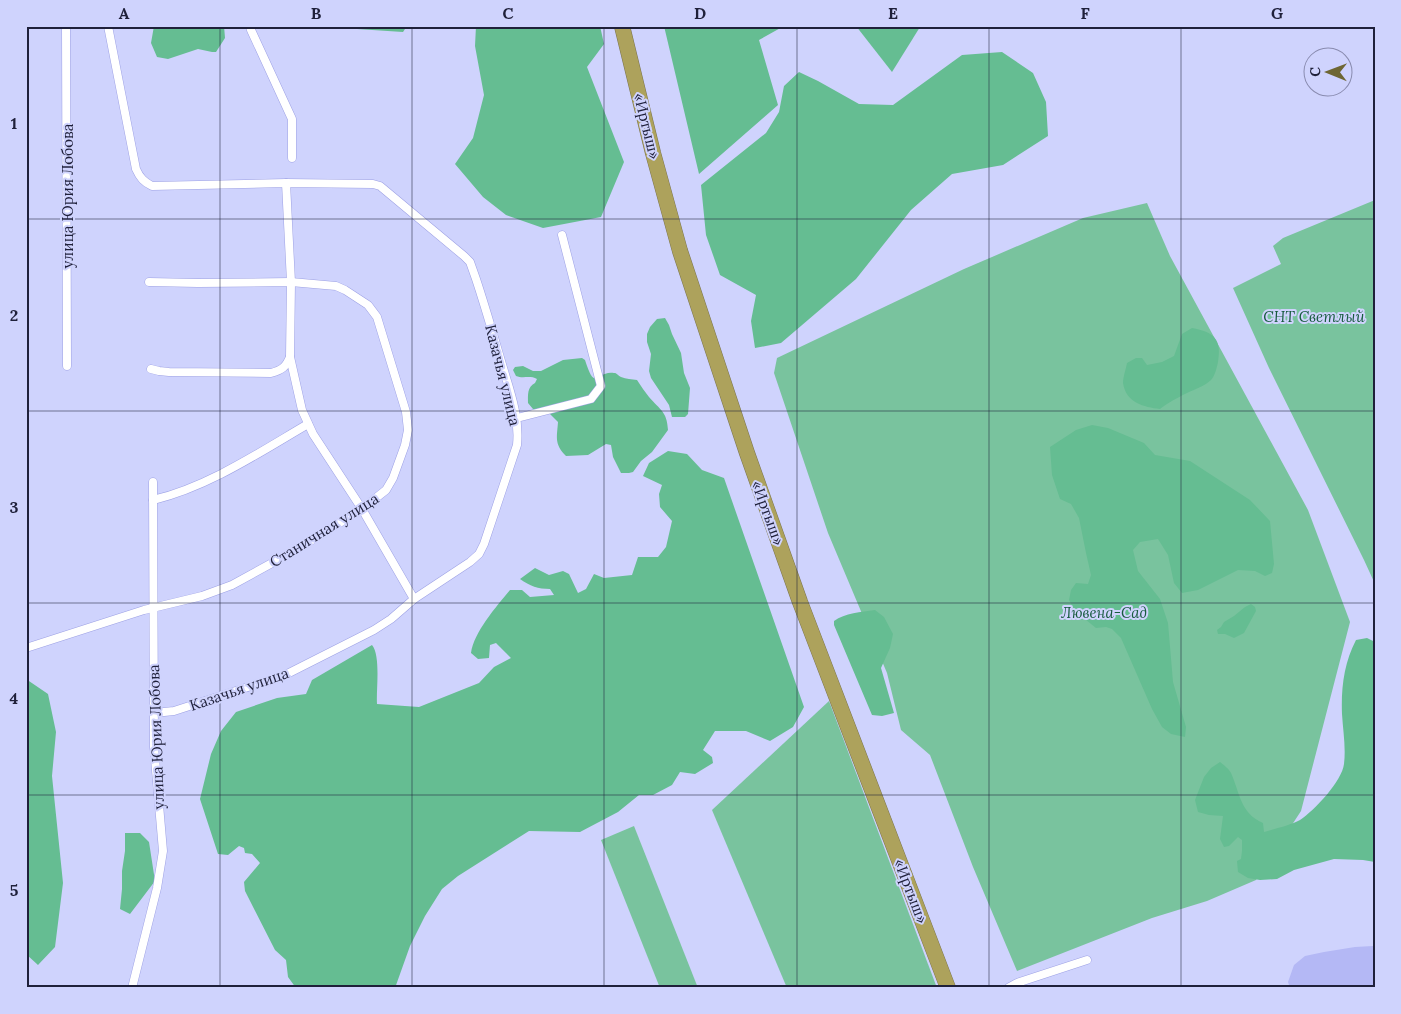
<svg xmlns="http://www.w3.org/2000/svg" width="1401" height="1014" viewBox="0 0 1401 1014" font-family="Lora,serif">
  <rect width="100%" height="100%" fill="#cfd3fd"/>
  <g fill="#79c39e">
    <polygon points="1375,200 1375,584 1364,560 1269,368 1233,288 1281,264 1273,246 1283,238"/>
    <polygon points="1147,203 1170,256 1308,510 1350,622 1301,811 1256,880 1207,901 1152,918 1017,971 973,867 930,755 901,730 887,673 828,533 774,373 777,358 964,269 1083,218"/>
    <polygon points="829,701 937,988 787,988 712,810"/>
    <polygon points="634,826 698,988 660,988 601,840"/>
  </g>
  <g fill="#65bd92">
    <polygon points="154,26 224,26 225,38 216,52 212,52 198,49 168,59 157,57 151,43"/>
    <polygon points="356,26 407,26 403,32 357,29"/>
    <polygon points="476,26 600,26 604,44 587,67 624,162 601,217 543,228 506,215 483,197 455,164 473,138 484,95 475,46"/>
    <polygon points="664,26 784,26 759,40 778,105 699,174"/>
    <polygon points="856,26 920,26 920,27 892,72"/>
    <polygon points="1002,52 1033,73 1046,102 1048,136 1003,165 952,174 911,210 856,279 781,343 755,348 751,321 756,295 720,275 706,235 701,185 766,133 779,112 784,86 799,72 818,81 859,104 893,105 962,55"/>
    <polygon points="665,318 669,325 672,334 681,353 684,373 690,388 688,414 685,417 672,417 669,405 651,378 649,371 651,354 647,342 647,334 650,327 657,319"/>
    <path d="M1192,328C1214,332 1222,339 1218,362C1217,367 1215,376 1211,380C1205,386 1195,389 1187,393C1177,398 1169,402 1160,409C1144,407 1126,403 1123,383C1123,377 1126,369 1127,363L1136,358H1142L1147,365L1162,362L1174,356L1182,334Z"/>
    <path d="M582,358L585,360C596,394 596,370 614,373C617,373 617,375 621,377C626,379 632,379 637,380C641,386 645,392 649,397C660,410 667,411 668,430L652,452L641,461L633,472L629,473H621L613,457L611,445L606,444L588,455L566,456C554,444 557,437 558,422L550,414L533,409L528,403C528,395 527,387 535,383L537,379C530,375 523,379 516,376L513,370L515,367L523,366L533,371H541L563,360Z"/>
    <polygon points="1092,425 1108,428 1144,443 1155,455 1190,461 1250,500 1270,521 1274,564 1272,573 1265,576 1255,571 1238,570 1198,590 1182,593 1174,583 1168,555 1158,539 1140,542 1133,550 1138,571 1160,599 1168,623 1173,682 1186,727 1185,737 1171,734 1162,727 1152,709 1121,638 1112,629 1106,627 1096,628 1075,611 1069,600 1071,590 1076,583 1088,584 1091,575 1086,553 1079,518 1071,504 1060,499 1052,475 1050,447 1076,430"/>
    <path d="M668,451L687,454L702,470L724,478L804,707L793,727L770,741L746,731H715L703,750L712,757L713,763L695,774L680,772L672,785L653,795H639L618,812L580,832L529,831L458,876L442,889L425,916L410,946L395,988H296L288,977L286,960L275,950L245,891L244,882L260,863L252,854L245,853L244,848L239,846L228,855L218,854L200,799L211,754L221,731L236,712L277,698L306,694L312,680L372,645C381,656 376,690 377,704L419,707L479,683L494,667L511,658L496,643L490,645L489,658L478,659L471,653C474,632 496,607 510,590H522L530,597L554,595L550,589C538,589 530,586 520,579L535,568L549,575L563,571L569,574L578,593L586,589L594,574L604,578L632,575L638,557H658L666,547L672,521L660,507L659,494L662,485L643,476L649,463Z"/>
    <polygon points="1251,604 1255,607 1256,611 1244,633 1234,638 1225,634 1218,634 1217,630 1221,627 1224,622 1234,616 1245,607"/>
    <path d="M875,610L884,617L893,634L890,648L881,668L894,713L882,716L872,715L834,625V621C845,613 861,612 875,610Z"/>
    <path d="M1367,638L1375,642V862L1363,860L1334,859L1294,870L1277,879L1260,880L1248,878L1238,872L1237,861L1241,859L1242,851V840L1238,837L1229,846L1224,847L1220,839L1223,816L1209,815L1198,812L1195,800L1204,777L1211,768L1220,762C1224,765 1229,769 1231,773C1240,793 1240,813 1263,823L1264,832C1274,829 1291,825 1300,820C1315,810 1342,781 1344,764C1346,747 1343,731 1342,714C1341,688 1344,663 1356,640Z"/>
    <polygon points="26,679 48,694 56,732 52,776 63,883 55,947 38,965 26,954"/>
    <polygon points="125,833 140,833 149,842 155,881 130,914 120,909 122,889 122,871 125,851"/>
  </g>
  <polygon fill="#b4b8f5" points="1373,946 1375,948 1375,988 1338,988 1331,985 1326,988 1290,988 1288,982 1294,965 1305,956 1324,952 1355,947"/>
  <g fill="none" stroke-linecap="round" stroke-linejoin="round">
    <defs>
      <g id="street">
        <polyline points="66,26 67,366"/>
        <path d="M108,26L136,169C140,178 144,182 152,186L286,183L373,184L380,186L464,256L470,262L476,279C485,306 493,334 501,361C509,389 520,416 517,445L484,544L479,554L470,562L414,599L391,619L374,630L285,675L174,711L154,713"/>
        <polyline points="250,26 251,30 292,119 292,158"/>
        <polyline points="286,183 291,282 290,357 302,410 313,434 362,509 414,599"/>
        <path d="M151,369L159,371L169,372L271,373C282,370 286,367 290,357"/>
        <polyline points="517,418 591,399 601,386 562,235"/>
        <path d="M153,500C208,487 260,452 308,424"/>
        <polyline points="26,648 144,610 202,596 232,585 294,551 362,509 386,490 393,478 405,445 408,430 406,412 377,317 368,305 345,290 336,286 291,282 198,283 149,282"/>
        <polyline points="132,988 157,888 163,851 154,747 153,482"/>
        <polyline points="1008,988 1017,983 1087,960"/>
      </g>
      <polyline id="highway" points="622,26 653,153 680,251 747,453 800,602 948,988"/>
    </defs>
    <use href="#street" stroke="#9da1e4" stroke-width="9"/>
    <use href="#highway" stroke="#7b7450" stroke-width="16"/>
    <use href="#street" stroke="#fff" stroke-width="8"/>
    <use href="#highway" stroke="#ada25c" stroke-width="15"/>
  </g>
  <path fill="none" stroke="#1f203a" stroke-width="1" stroke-opacity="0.55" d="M220,26V988M412,26V988M604,26V988M797,26V988M989,26V988M1181,26V988M26,219H1375M26,411H1375M26,603H1375M26,795H1375"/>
  <g text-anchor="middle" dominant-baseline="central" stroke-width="4" stroke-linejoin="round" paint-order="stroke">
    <g font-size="15" fill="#1f203a" stroke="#cfd3fd">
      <text transform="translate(647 126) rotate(76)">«Иртыш»</text>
      <text transform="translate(67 196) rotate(-90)">улица Юрия Лобова</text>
      <text transform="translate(503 375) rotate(76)">Казачья улица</text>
      <text transform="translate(768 513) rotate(70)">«Иртыш»</text>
      <text transform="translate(324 530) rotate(-32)">Станичная улица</text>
      <text transform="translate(239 689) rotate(-19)">Казачья улица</text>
      <text transform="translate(156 737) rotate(-92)">улица Юрия Лобова</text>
      <text transform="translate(911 891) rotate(69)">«Иртыш»</text>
    </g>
    <g font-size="15" font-style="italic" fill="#175b3e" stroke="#cfd3fd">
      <text x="1314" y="316">СНТ Светлый</text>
      <text x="1104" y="612">Лювена-Сад</text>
    </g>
  </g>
  <rect width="1401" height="1014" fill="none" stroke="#cfd3fd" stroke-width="55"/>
  <g transform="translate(1328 72) rotate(271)"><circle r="24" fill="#cfd3fd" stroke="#898baf"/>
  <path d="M0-4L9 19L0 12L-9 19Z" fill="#6e6633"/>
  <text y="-8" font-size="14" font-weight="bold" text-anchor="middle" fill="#1f203a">С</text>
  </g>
  <rect x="28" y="28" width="1346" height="958" fill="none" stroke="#1f203a" stroke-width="2"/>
  <g font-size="16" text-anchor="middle" font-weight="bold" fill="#1f203a">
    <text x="124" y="19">A</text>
    <text x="316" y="19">B</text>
    <text x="508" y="19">C</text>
    <text x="700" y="19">D</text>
    <text x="893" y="19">E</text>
    <text x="1085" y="19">F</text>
    <text x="1277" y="19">G</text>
    <text x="14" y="129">1</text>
    <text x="14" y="321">2</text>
    <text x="14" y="513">3</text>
    <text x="14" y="704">4</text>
    <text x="14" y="896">5</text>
  </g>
</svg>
